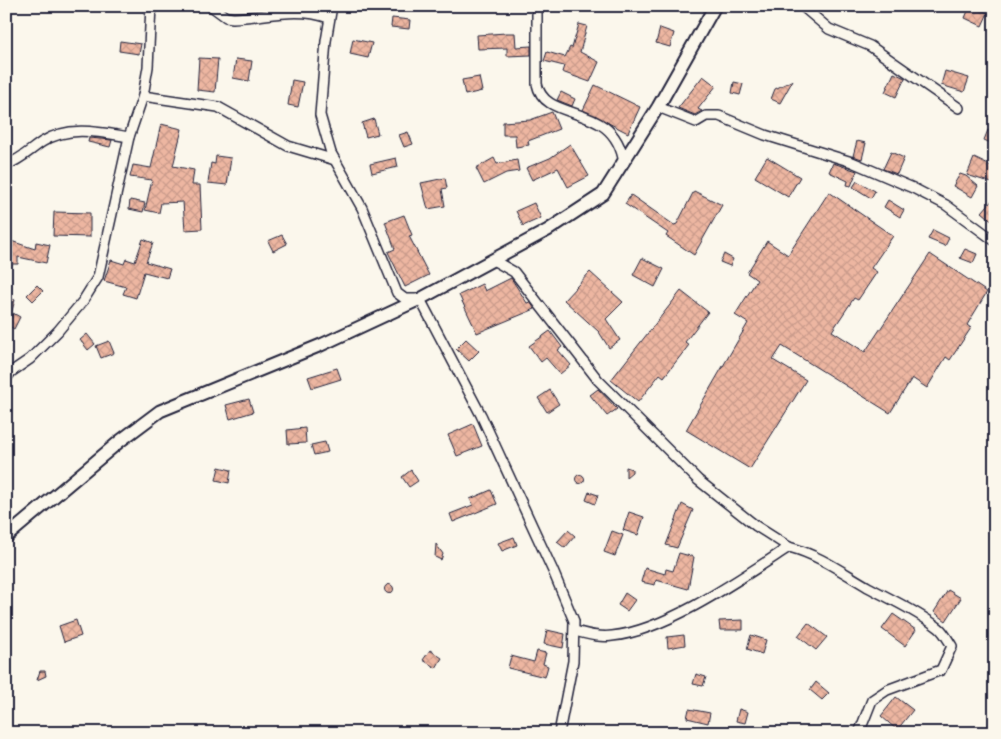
<svg xmlns="http://www.w3.org/2000/svg" width="1001" height="739" viewBox="0 0 1001 739" font-family="Kalam,sans-serif">
  <defs>
    <pattern id="building-cross-hatch" width="8" height="8" patternUnits="userSpaceOnUse" patternTransform="scale(1.25)"><rect width="8" height="8" fill="#edb6a1"/><path d="M0 0l8 8M0 8l8-8" fill="none" stroke="#cb9c8c"/></pattern>
  </defs>
  <rect width="100%" height="100%" fill="#fbf7ec"/>
  <filter id="ink" filterUnits="userSpaceOnUse"><feTurbulence type="fractalNoise" baseFrequency=".02" numOctaves="2"/><feDisplacementMap in="SourceGraphic" scale="10" xChannelSelector="R" yChannelSelector="G"/><feConvolveMatrix kernelMatrix="1 2 1 2 8 2 1 2 1" color-interpolation-filters="sRGB"/></filter>
  <g filter="url(#ink)">
    <g fill="url(#building-cross-hatch)" stroke="#22223b">
      <polygon points="970,6 988,13 982,26 965,18"/>
      <polygon points="392,18 410,20 409,29 391,27"/>
      <polygon points="579,24 587,26 580,52 599,62 590,82 562,72 564,66 544,61 547,52 565,57 570,47 572,48"/>
      <polygon points="660,28 674,33 670,47 656,43"/>
      <polygon points="506,33 515,33 516,47 531,46 531,55 507,56 507,48 478,49 477,35"/>
      <polygon points="353,39 372,43 368,58 350,54"/>
      <polygon points="120,41 141,44 139,54 119,51"/>
      <polygon points="199,58 218,59 215,92 197,90"/>
      <polygon points="236,59 252,61 249,81 233,78"/>
      <polygon points="945,71 969,78 964,92 941,85"/>
      <polygon points="894,73 905,78 896,97 885,92"/>
      <polygon points="703,76 716,86 698,109 702,111 695,115 678,108"/>
      <polygon points="479,77 482,91 465,95 462,80"/>
      <polygon points="292,80 303,82 298,107 288,105"/>
      <polygon points="793,80 780,103 771,99 775,89"/>
      <polygon points="734,82 743,84 740,95 732,93"/>
      <polygon points="595,85 640,107 628,133 583,110"/>
      <polygon points="561,92 575,99 572,106 557,100"/>
      <polygon points="552,112 559,129 528,141 529,145 516,147 515,135 503,135 503,122 530,120"/>
      <polygon points="374,119 378,134 366,137 362,123"/>
      <polygon points="161,124 182,129 173,166 194,170 192,185 200,185 202,229 185,230 183,202 161,203 159,213 145,210 152,180 130,177 133,165 151,168"/>
      <polygon points="988,130 995,132 995,145 984,140"/>
      <polygon points="408,132 413,144 404,147 399,135"/>
      <polygon points="89,138 112,140 110,147 88,142"/>
      <polygon points="857,141 866,143 862,159 853,156"/>
      <polygon points="570,144 589,176 568,187 558,168 532,180 526,168 550,158"/>
      <polygon points="891,152 904,158 897,174 883,169"/>
      <polygon points="216,156 231,158 227,185 208,183 211,163 215,164"/>
      <polygon points="767,157 800,177 788,197 755,177"/>
      <polygon points="396,158 398,167 372,173 370,164"/>
      <polygon points="494,158 497,164 517,160 519,171 506,173 484,184 476,168"/>
      <polygon points="974,158 995,168 995,184 967,175"/>
      <polygon points="833,163 857,171 851,186 847,185 848,181 829,172"/>
      <polygon points="960,174 966,176 978,186 972,197 953,186"/>
      <polygon points="445,178 447,188 442,189 445,206 428,209 421,183"/>
      <polygon points="857,181 875,191 871,198 853,187"/>
      <polygon points="694,191 722,205 694,255 666,236 668,233 625,204 631,195 674,225 677,224"/>
      <polygon points="829,192 893,236 871,268 877,272 858,300 854,298 832,331 865,352 930,254 987,292 967,325 971,328 950,360 946,357 927,388 912,378 890,413 782,346 773,360 806,380 750,469 686,430 748,323 735,315 757,280 747,273 767,241 788,255"/>
      <polygon points="995,197 995,223 982,212"/>
      <polygon points="130,200 145,203 143,212 129,209"/>
      <polygon points="888,200 904,210 900,217 884,207"/>
      <polygon points="534,203 541,218 523,226 516,211"/>
      <polygon points="54,212 90,213 90,237 53,236"/>
      <polygon points="404,215 412,235 409,236 429,275 405,287 388,252 395,249 385,222"/>
      <polygon points="933,230 949,238 945,246 928,239"/>
      <polygon points="282,235 287,244 273,251 268,241"/>
      <polygon points="143,239 153,243 146,262 170,269 167,278 144,272 136,298 123,294 126,287 104,281 111,260 124,264 126,259 135,262"/>
      <polygon points="11,241 35,249 36,242 50,245 46,263 18,257 18,264 6,264 6,254"/>
      <polygon points="965,249 977,254 973,263 960,258"/>
      <polygon points="724,254 733,259 730,266 720,262"/>
      <polygon points="642,258 664,269 655,287 633,275"/>
      <polygon points="590,272 623,302 606,319 620,340 609,348 599,332 564,300"/>
      <polygon points="511,278 527,303 530,302 535,309 477,333 459,295 482,284 485,291"/>
      <polygon points="37,285 43,291 33,301 27,295"/>
      <polygon points="681,291 708,312 685,342 689,345 664,377 660,374 638,402 611,380"/>
      <polygon points="6,297 15,300 9,321 13,313 20,317 14,329 7,325"/>
      <polygon points="550,331 562,347 558,350 571,365 560,374 546,358 541,362 529,346"/>
      <polygon points="87,334 95,344 88,350 80,340"/>
      <polygon points="466,339 479,351 469,361 456,349"/>
      <polygon points="109,341 114,353 101,358 96,346"/>
      <polygon points="337,368 341,379 312,388 308,377"/>
      <polygon points="598,389 617,409 607,416 590,395"/>
      <polygon points="550,390 559,404 547,412 538,398"/>
      <polygon points="249,399 253,412 230,419 226,405"/>
      <polygon points="473,424 482,446 457,456 448,435"/>
      <polygon points="305,428 306,443 288,444 287,430"/>
      <polygon points="325,442 328,452 314,455 311,445"/>
      <polygon points="219,467 231,470 229,483 216,480"/>
      <polygon points="626,467 632,469 632,472 626,477"/>
      <polygon points="411,470 418,481 409,487 402,477"/>
      <circle cx="580" cy="479" r="4.5"/>
      <polygon points="491,490 497,504 453,522 450,514 473,505 470,499"/>
      <polygon points="589,492 598,495 595,504 586,500"/>
      <polygon points="682,504 693,510 677,548 666,545"/>
      <polygon points="629,512 644,517 638,535 623,530"/>
      <polygon points="568,530 575,536 565,548 557,542"/>
      <polygon points="612,531 623,535 615,556 604,552"/>
      <polygon points="514,537 517,545 502,551 498,543"/>
      <polygon points="436,544 443,554 441,560 435,557"/>
      <polygon points="679,553 694,557 688,589 656,580 655,585 641,582 645,568 665,574 666,569 673,571"/>
      <circle cx="389" cy="589" r="4.5"/>
      <polygon points="948,590 961,598 946,621 934,612"/>
      <polygon points="625,593 635,600 627,611 618,605"/>
      <polygon points="893,614 916,630 905,646 882,629"/>
      <polygon points="76,620 81,636 64,642 59,626"/>
      <polygon points="743,620 743,630 720,630 719,621"/>
      <polygon points="808,623 827,637 816,650 798,636"/>
      <polygon points="547,630 565,634 563,648 544,644"/>
      <polygon points="684,635 685,645 668,648 667,637"/>
      <polygon points="751,635 766,640 762,654 747,649"/>
      <polygon points="430,650 442,658 436,668 423,660"/>
      <polygon points="537,651 546,653 543,664 548,666 545,677 508,668 511,656 534,662"/>
      <polygon points="40,671 45,671 46,676 37,680"/>
      <polygon points="696,674 706,677 703,686 693,684"/>
      <polygon points="816,682 829,693 822,700 810,690"/>
      <polygon points="896,697 913,710 897,730 881,716"/>
      <polygon points="689,709 710,713 708,723 687,718"/>
      <polygon points="739,709 748,712 745,723 736,721"/>
    </g>
    <g fill="none" stroke-linecap="round" stroke-linejoin="round">
      <defs>
        <g id="minor">
          <path d="M211,6L226,17L233,18C266,17 296,6 329,18"/>
          <polyline points="332,6 326,41 320,115 331,153 362,208 397,293 405,299 420,299 481,415 553,571 574,621 573,661 559,733"/>
          <path d="M537,6V84C545,125 614,99 624,163"/>
          <polyline points="802,6 829,29 870,46 959,108"/>
          <polyline points="143,96 218,107 288,146 335,160"/>
          <polyline points="658,107 696,122 706,116 719,116 765,135 852,162 913,188 946,205 995,241"/>
          <path d="M6,165C20,160 30,150 42,142C69,125 99,132 129,137"/>
          <polyline points="493,260 514,272 598,380 698,480 756,526 789,547"/>
          <polyline points="6,379 11,372 30,359 58,331 83,301 98,277 129,137 143,96 148,67 151,6"/>
          <path d="M575,631C587,634 599,638 612,636C666,631 743,577 789,547C819,555 842,572 868,587C892,600 917,611 939,628C944,632 948,640 952,646L941,670L887,690L872,700L859,733"/>
        </g>
        <polyline id="tertiary" points="6,537 120,441 160,411 321,345 420,299 548,230 603,194 658,107 715,6"/>
      </defs>
      <use href="#minor" stroke="#22223b" stroke-width="12"/>
      <use href="#tertiary" stroke="#22223b" stroke-width="15"/>
      <use href="#minor" stroke="#fbf7ec" stroke-width="9"/>
      <use href="#tertiary" stroke="#fbf7ec" stroke-width="11"/>
    </g>
  </g>
  <rect width="1001" height="739" fill="none" stroke="#fbf7ec" stroke-width="25"/>
  <rect x="12" y="12" width="976" height="714" fill="none" stroke="#22223b" stroke-width="2" filter="url(#ink)"/>
</svg>
